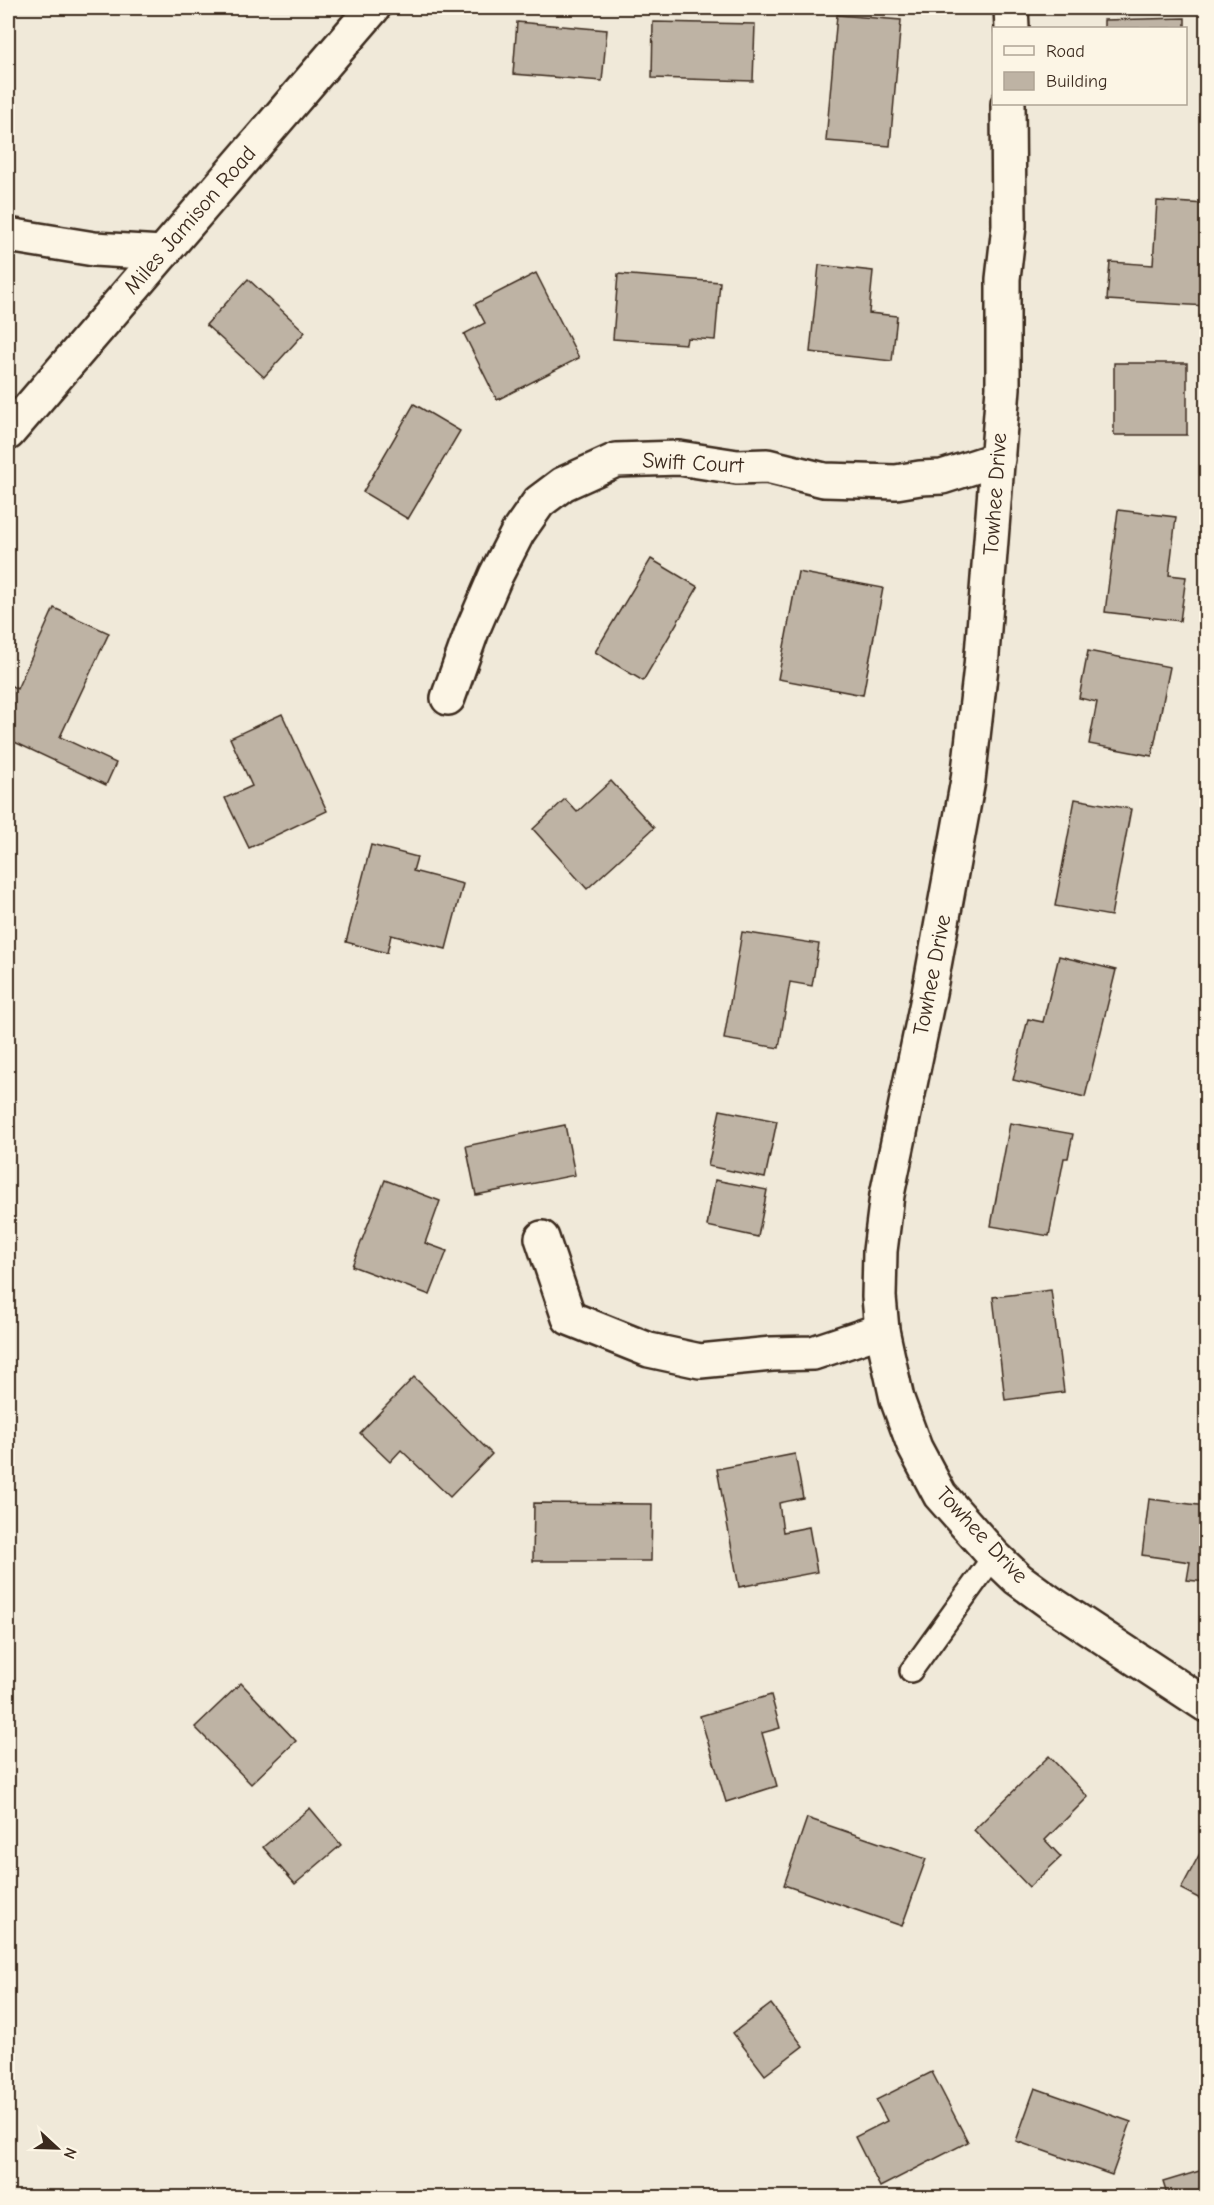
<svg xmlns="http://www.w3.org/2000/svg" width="1214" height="2205" viewBox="0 0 1214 2205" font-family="'Comic Neue',sans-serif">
  <rect width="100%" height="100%" fill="#f0e9d9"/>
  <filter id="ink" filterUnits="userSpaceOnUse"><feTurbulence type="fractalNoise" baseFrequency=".0167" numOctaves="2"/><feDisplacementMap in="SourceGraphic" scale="12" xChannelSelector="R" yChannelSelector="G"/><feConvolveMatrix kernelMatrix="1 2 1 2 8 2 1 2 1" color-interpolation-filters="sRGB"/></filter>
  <g filter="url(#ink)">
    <g fill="#beb3a4" stroke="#3b2a1e" stroke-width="1.5">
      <polygon points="837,15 901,20 890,146 826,141"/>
      <polygon points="1185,18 1185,28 1104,28 1104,20"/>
      <polygon points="517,22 607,30 602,81 513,74"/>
      <polygon points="653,22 755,24 753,81 652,78"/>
      <polygon points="1157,201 1206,204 1206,306 1107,300 1110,262 1153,265"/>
      <polygon points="819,265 873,271 869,313 897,316 892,361 810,352"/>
      <polygon points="536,273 579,358 497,400 464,334 485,323 475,304"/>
      <polygon points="618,274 720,282 715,340 687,338 686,344 613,339"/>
      <polygon points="248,279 305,332 264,377 206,325"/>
      <rect x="1114" y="363" width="73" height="72"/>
      <polygon points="414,404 460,431 408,519 363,492"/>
      <polygon points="1118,510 1176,517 1169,575 1186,577 1180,621 1105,612"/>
      <polygon points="651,559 698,587 643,681 595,652"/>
      <polygon points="798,572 883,588 863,695 778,679"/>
      <polygon points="54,608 109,633 60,737 116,763 106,785 8,739 8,684 17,689"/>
      <polygon points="1088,651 1170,667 1152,756 1089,744 1097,702 1079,698"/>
      <polygon points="282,714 327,811 249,848 225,798 252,786 230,738"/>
      <polygon points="611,781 654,828 587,889 533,829 565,799 577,812"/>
      <polygon points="1075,799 1131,809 1111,916 1055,906"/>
      <polygon points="371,845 417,857 413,871 463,884 446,949 391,935 387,953 346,942"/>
      <polygon points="742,932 819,944 812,986 790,982 779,1048 724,1039"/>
      <polygon points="1059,956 1116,970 1085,1097 1013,1080 1028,1019 1043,1022"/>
      <polygon points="720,1110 777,1121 765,1178 708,1166"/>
      <polygon points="1010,1123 1073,1134 1068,1158 1064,1158 1049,1236 991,1226"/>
      <polygon points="565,1125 575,1175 476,1195 466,1146"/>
      <polygon points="385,1180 440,1201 425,1243 447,1251 430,1295 352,1266"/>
      <polygon points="715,1180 767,1190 758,1237 707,1226"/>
      <polygon points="1051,1290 1064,1392 1005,1400 993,1297"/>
      <polygon points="414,1377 492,1454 450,1497 401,1450 390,1462 360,1433"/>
      <polygon points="795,1454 803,1498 779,1503 783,1532 809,1527 817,1572 739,1587 717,1469"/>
      <polygon points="1149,1499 1206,1506 1206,1582 1187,1580 1190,1562 1142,1555"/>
      <polygon points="534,1503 652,1504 651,1561 533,1561"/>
      <polygon points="241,1683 296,1741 251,1784 195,1727"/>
      <polygon points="771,1695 780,1728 762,1733 777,1786 726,1802 700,1716"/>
      <polygon points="1049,1756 1088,1797 1045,1840 1061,1857 1029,1887 974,1830"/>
      <polygon points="310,1808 341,1845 295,1884 263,1847"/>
      <polygon points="807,1818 926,1859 902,1926 784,1885"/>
      <polygon points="1206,1842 1206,1902 1181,1889"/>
      <polygon points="771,2004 803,2046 765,2075 733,2033"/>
      <polygon points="932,2072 968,2142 880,2187 855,2137 887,2121 876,2100"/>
      <polygon points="1035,2088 1131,2122 1112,2175 1016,2141"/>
      <polygon points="1206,2169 1206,2198 1168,2198 1163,2182"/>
    </g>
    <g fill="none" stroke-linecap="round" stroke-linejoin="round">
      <defs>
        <polyline id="lane" points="911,1671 994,1556"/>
        <g id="street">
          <polyline points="1011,8 1012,28"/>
          <polyline points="1008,104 1009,226 1003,279 1003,388 981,667 968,780 929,993 887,1195 880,1251 879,1297 882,1330 897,1399 915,1448 940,1495 994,1556 1018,1579 1051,1603 1206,1705"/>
          <polyline points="8,235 94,249 162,253"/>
          <polyline points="448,698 472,631 496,575 518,532 539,502 563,484 616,460 679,458 737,467 767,466 824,480 896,482 920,478 942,477 998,459"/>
          <polyline points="542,1238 569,1318 649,1350 700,1361 772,1354 813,1353 882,1330"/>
        </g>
        <polyline id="secondary" points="8,433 373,8"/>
      </defs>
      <use href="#lane" stroke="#3b2a1e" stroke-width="26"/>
      <use href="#street" stroke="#3b2a1e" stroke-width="38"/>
      <use href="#secondary" stroke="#3b2a1e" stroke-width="38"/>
      <use href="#lane" stroke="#fcf5e5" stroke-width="21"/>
      <use href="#street" stroke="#fcf5e5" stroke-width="33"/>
      <use href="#secondary" stroke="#fcf5e5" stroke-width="33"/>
    </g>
  </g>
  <g text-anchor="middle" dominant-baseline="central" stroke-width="5" stroke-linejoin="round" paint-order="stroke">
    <g font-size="22" fill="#3b2a1e" stroke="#fcf5e5">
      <text transform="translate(190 220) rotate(-49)">Miles Jamison Road</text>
      <text transform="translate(693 463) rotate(3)">Swift Court</text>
      <text transform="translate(995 494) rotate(-86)">Towhee Drive</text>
      <text transform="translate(932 975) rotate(-79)">Towhee Drive</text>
      <text transform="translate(982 1535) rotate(47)">Towhee Drive</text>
    </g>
  </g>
  <rect width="1214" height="2205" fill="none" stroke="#fcf5e5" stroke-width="30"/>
  <rect x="15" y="15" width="1184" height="2175" fill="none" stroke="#3b2a1e" stroke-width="2" filter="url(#ink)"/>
  <rect x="992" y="27" width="195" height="78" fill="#fcf5e5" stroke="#afa495" stroke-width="1.5"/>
  <rect x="1004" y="46" width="30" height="9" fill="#fcf5e5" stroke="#afa495" stroke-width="1.5"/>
  <text x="1046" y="57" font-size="18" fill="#3b2a1e">Road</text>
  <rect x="1004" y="72" width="30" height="18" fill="#beb3a4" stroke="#afa495" stroke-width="1.5"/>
  <text x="1046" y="87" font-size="18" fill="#3b2a1e">Building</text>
  <g transform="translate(57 2148) rotate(112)" stroke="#fcf5e5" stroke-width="4.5" paint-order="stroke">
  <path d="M0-4.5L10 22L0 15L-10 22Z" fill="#3b2a1e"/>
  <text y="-9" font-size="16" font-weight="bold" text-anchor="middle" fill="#3b2a1e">N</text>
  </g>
</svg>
